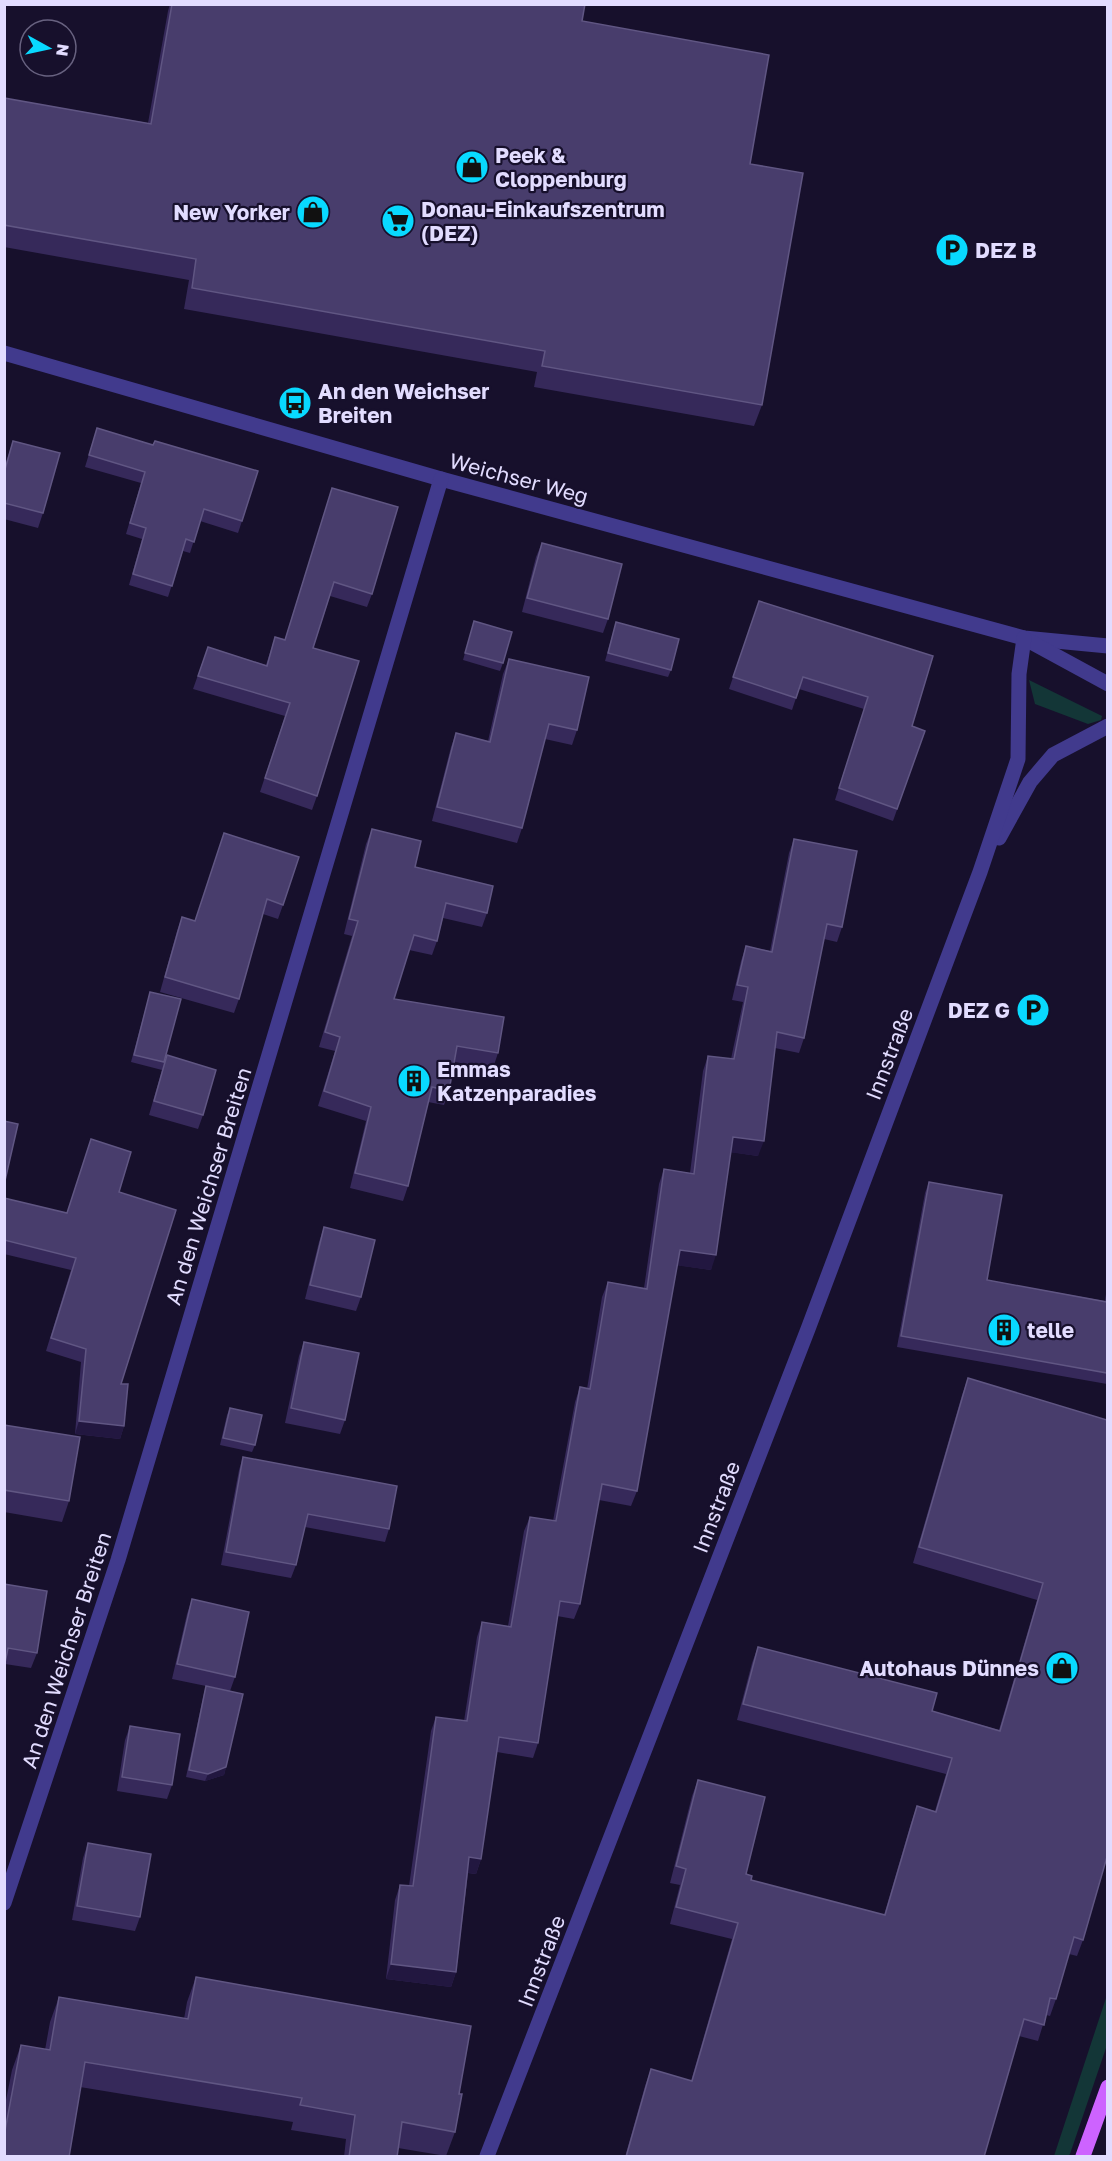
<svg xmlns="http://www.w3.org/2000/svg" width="1112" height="2161" viewBox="0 0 1112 2161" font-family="'Golos Text',sans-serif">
  <rect width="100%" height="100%" fill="#17102c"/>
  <g fill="#133637">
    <polygon points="1029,680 1102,716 1101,720 1088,724 1035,704"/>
    <polygon points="1107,1995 1107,2045 1070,2154 1068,2156 1054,2156"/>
  </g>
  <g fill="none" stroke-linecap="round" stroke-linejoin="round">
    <g stroke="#413a8d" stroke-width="15">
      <polyline points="4,353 441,479 1024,638 1108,646"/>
      <polyline points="1029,641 1108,684"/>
      <polyline points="999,838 1030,782 1053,755 1108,726"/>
      <polyline points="4,1903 118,1560 441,479"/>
      <polyline points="487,2156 808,1329 980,872 1018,759 1019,674 1024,638"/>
    </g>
    <polyline stroke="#cd63ff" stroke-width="15" points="1083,2156 1108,2087"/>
  </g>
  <g fill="#36295a">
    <polygon points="170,4 585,4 582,21 750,164 762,405 754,426 534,387 537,372 184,309 189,280 4,247 4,98 148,123 168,11"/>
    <polygon points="97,428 242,521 238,533 200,521 190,553 183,551 168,597 129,585 142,539 126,534 141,483 85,467"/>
    <polygon points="13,441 43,513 38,528 4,519 4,468"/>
    <polygon points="332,488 372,594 367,607 330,596 313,648 317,796 312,810 260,792 285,716 193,689 208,647 266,665 275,637 285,639"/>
    <polygon points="542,543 608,619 603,633 522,612 536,557"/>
    <polygon points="759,601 912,726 925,731 893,821 835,800 864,709 799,689 792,710 729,689"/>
    <polygon points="474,621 503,663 500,671 463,660"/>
    <polygon points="616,622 671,670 668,677 605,661"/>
    <polygon points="509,659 577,730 572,745 545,739 522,828 517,843 432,821 451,747 456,733 488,741 503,674"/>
    <polygon points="372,829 415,867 487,913 482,927 443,918 437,941 432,955 409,950 394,999 498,1053 493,1068 454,1062 449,1091 444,1105 428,1102 408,1186 403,1201 350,1188 366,1121 318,1106 335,1051 319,1047 352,936 344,934 366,844"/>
    <polygon points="224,833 283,905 278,919 263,914 239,999 234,1013 160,992 177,931 182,917 195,921"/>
    <polygon points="794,839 842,927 837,942 824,939 804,1038 799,1053 775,1048 758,1156 731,1152 711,1270 677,1265 637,1491 631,1506 599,1500 580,1604 574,1619 557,1616 538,1743 533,1758 497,1752 481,1859 476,1874 468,1873 456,1972 451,1987 386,1979 395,1900 400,1885 409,1886 431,1731 436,1717 464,1721 477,1637 482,1622 508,1626 524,1531 530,1517 553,1521 575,1402 580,1387 587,1389 602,1297 608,1282 644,1288 659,1184 664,1169 690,1173 703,1071 708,1056 731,1059 743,1002 732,1000 741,961 746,946 770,951 789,853"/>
    <polygon points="150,992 165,1059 203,1115 198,1129 149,1115 162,1070 131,1062"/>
    <polygon points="91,1139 119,1192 121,1384 124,1426 120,1439 75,1434 81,1362 46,1351 71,1270 4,1254 4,1198 67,1213"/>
    <polygon points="929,1182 987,1280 1105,1301 1107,1287 1107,1384 897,1347 925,1193"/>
    <polygon points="324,1227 361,1297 356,1311 305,1299 319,1242"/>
    <polygon points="304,1342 345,1420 340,1434 285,1423 299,1356"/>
    <polygon points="968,1378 1107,1420 1083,1940 1077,1956 1069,1954 1056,1999 1050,2016 1046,2015 1038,2041 1019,2036 984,2157 625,2157 645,2086 651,2069 691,2081 732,1939 670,1924 680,1885 670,1883 692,1796 698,1780 746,1874 751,1880 884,1915 911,1823 917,1806 935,1811 946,1774 737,1720 752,1663 758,1647 932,1711 999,1730 1037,1600 913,1563 962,1395"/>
    <polygon points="230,1408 255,1445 252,1452 220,1445 227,1415"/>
    <polygon points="4,1425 69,1501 62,1522 4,1512"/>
    <polygon points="243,1457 389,1529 385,1542 305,1527 296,1565 291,1578 221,1565 239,1470"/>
    <polygon points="4,1584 37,1653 31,1668 5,1664"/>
    <polygon points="192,1599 235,1677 230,1691 226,1767 224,1775 205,1781 186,1777 204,1693 206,1686 172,1679 187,1614"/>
    <polygon points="130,1726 172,1785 167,1799 117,1791 125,1740"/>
    <polygon points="88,1843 140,1917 135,1931 72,1920 83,1858"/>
    <polygon points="196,1977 459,2094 455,2132 446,2156 398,2148 397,2157 344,2157 346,2139 291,2130 293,2122 80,2087 4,2157 4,2110 12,2070 21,2045 45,2050 50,2022 59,1997 184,2019 187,2002"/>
  </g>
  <g fill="#221740">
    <polygon points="733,1137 764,1141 758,1156 728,1152"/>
    <polygon points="680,1250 716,1255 711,1270 674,1265"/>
    <polygon points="79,1421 124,1426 120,1439 75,1434"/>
    <polygon points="226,1767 224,1775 205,1781 208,1774"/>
    <polygon points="469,1857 481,1859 476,1874 464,1872"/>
    <polygon points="391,1964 456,1972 451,1987 386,1979"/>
  </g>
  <g fill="#483d6c" stroke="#605683" stroke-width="1.5">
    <polygon points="172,4 585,4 582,21 769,55 750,164 803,173 762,405 542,366 545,351 192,288 196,259 4,225 4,98 151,124"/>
    <polygon points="97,428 153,445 155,441 258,471 242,521 204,509 194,542 186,539 172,586 133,574 146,528 130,523 145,472 89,455"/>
    <polygon points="13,441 60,453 43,513 4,503 4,473"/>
    <polygon points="332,488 398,507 372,594 334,582 313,648 359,661 317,796 265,778 290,703 198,676 208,647 267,666 275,637 285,640"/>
    <polygon points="542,543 622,564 608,619 527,598"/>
    <polygon points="759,601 933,656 912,726 925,731 897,809 839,788 868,697 803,677 796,698 733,677"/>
    <polygon points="474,621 512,632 503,663 465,653"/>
    <polygon points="616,622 679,639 671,670 608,653"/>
    <polygon points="509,659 589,677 577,730 549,724 522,828 437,807 456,733 490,742"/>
    <polygon points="372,829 421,841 415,867 493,886 487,913 446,903 437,941 414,935 394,999 504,1017 498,1053 457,1046 449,1091 432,1087 408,1186 355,1173 371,1107 324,1091 340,1037 325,1032 358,921 349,919"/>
    <polygon points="224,833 299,857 283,905 267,899 239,999 165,977 182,917 195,921"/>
    <polygon points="794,839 857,851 842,927 827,924 804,1038 777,1032 764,1141 733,1137 716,1255 680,1250 637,1491 602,1484 580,1604 560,1601 538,1743 499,1737 481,1859 469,1857 456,1972 391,1964 400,1885 413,1886 436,1717 467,1721 482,1622 511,1627 530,1517 556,1521 580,1387 590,1389 608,1282 647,1289 664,1169 694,1174 708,1056 734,1059 748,987 737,985 746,946 772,952"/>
    <polygon points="150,992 181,999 164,1062 134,1055"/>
    <polygon points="167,1055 216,1070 203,1115 154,1101"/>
    <polygon points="4,1121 18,1124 4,1185"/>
    <polygon points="91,1139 131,1152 119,1192 176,1210 121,1384 128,1384 124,1426 79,1421 86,1349 51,1338 76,1258 4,1240 4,1198 67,1213"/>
    <polygon points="929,1182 1002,1195 987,1280 1107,1302 1107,1299 1107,1373 901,1336"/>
    <polygon points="324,1227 375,1240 361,1297 310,1285"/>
    <polygon points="304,1342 359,1353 345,1420 291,1408"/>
    <polygon points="968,1378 1107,1420 1107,1857 1083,1940 1074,1937 1056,1999 1050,1998 1044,2025 1024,2019 984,2157 626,2157 651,2069 692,2081 738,1923 676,1907 686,1869 676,1866 698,1780 765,1797 746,1874 752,1876 751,1880 885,1915 917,1806 936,1812 952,1758 743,1704 758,1647 937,1693 932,1711 1000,1731 1043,1583 919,1547"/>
    <polygon points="230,1408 262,1415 255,1445 223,1438"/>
    <polygon points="4,1425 80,1437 69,1501 4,1490"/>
    <polygon points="243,1457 397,1486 389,1529 308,1514 296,1565 226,1552"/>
    <polygon points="4,1584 47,1591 37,1653 8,1648 4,1668"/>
    <polygon points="192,1599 249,1612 235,1677 177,1664"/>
    <polygon points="206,1686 243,1694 226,1767 208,1774 189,1770"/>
    <polygon points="130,1726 180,1734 172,1785 122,1777"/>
    <polygon points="88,1843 151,1854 140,1917 77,1906"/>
    <polygon points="196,1977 471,2026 459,2094 462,2094 455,2132 402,2122 397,2157 349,2157 355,2115 300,2105 302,2098 85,2062 69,2157 4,2157 4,2136 21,2045 50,2050 59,1997 188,2019"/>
  </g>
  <defs>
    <symbol id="shop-disc" viewBox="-11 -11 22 22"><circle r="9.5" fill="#08d9ff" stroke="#17102c"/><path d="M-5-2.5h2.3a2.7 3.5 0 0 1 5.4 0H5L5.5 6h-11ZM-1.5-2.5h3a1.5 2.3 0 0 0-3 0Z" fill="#111"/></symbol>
    <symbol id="supermarket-disc" viewBox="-11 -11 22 22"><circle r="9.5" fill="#08d9ff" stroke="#17102c"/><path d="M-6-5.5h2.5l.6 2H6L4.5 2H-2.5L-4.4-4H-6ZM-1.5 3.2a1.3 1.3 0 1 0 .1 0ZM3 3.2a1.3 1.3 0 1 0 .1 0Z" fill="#111"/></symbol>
    <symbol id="parking-disc" viewBox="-11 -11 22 22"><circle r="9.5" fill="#08d9ff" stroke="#17102c"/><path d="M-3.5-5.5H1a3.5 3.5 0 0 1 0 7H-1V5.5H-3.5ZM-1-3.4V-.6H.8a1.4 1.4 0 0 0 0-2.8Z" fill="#111"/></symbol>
    <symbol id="bus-disc" viewBox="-11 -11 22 22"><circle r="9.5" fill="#08d9ff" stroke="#17102c"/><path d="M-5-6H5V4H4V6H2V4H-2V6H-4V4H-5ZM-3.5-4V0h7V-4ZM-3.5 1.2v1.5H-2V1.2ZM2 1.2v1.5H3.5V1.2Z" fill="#111"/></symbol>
    <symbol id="building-disc" viewBox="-11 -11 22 22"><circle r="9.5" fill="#08d9ff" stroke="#17102c"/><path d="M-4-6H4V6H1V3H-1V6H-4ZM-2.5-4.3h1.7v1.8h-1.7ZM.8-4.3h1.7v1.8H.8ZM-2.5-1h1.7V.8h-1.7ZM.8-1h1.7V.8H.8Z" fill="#111"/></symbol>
  </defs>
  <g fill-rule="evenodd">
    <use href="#shop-disc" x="453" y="148" width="38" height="38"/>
    <use href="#shop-disc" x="294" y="193" width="38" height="38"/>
    <use href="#supermarket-disc" x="379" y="202" width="38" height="38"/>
    <use href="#parking-disc" x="933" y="231" width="38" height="38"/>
    <use href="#bus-disc" x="276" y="384" width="38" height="38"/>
    <use href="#parking-disc" x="1014" y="991" width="38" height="38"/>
    <use href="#building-disc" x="395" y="1062" width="38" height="38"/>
    <use href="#building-disc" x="985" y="1311" width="38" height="38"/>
    <use href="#shop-disc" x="1043" y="1649" width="38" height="38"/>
  </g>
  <g text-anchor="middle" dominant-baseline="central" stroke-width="4.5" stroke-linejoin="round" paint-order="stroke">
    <g font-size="21" font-weight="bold" fill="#e2dcff" stroke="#17102c" text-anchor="start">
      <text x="495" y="155">Peek &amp;<tspan x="495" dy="24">Cloppenburg</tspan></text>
      <text x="421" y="209">Donau-Einkaufszentrum<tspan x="421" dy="24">(DEZ)</tspan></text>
      <text x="290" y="212" text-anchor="end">New Yorker</text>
      <text x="975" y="250">DEZ B</text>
      <text x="318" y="391">An den Weichser<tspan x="318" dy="24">Breiten</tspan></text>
      <text x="1010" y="1010" text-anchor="end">DEZ G</text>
      <text x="437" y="1069">Emmas<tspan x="437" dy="24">Katzenparadies</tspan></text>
      <text x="1027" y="1330">telle</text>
      <text x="1039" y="1668" text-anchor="end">Autohaus Dünnes</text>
    </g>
    <g font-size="21" fill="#e2dcff" stroke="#17102c">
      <text transform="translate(519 478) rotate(15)">Weichser Weg</text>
      <text transform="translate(889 1054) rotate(-69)">Innstraße</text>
      <text transform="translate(208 1186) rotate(-73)">An den Weichser Breiten</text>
      <text transform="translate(716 1507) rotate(-69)">Innstraße</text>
      <text transform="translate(66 1650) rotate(-72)">An den Weichser Breiten</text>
      <text transform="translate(541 1961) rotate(-69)">Innstraße</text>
    </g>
  </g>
  <rect width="1112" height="2161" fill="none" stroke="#e2dcff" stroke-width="12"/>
  <g transform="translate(48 48) rotate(98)"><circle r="28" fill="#17102c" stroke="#686280" stroke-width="1.5"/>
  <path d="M0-4.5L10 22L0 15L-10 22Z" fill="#08d9ff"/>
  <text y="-9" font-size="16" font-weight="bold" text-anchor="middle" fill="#e2dcff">N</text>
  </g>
</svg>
